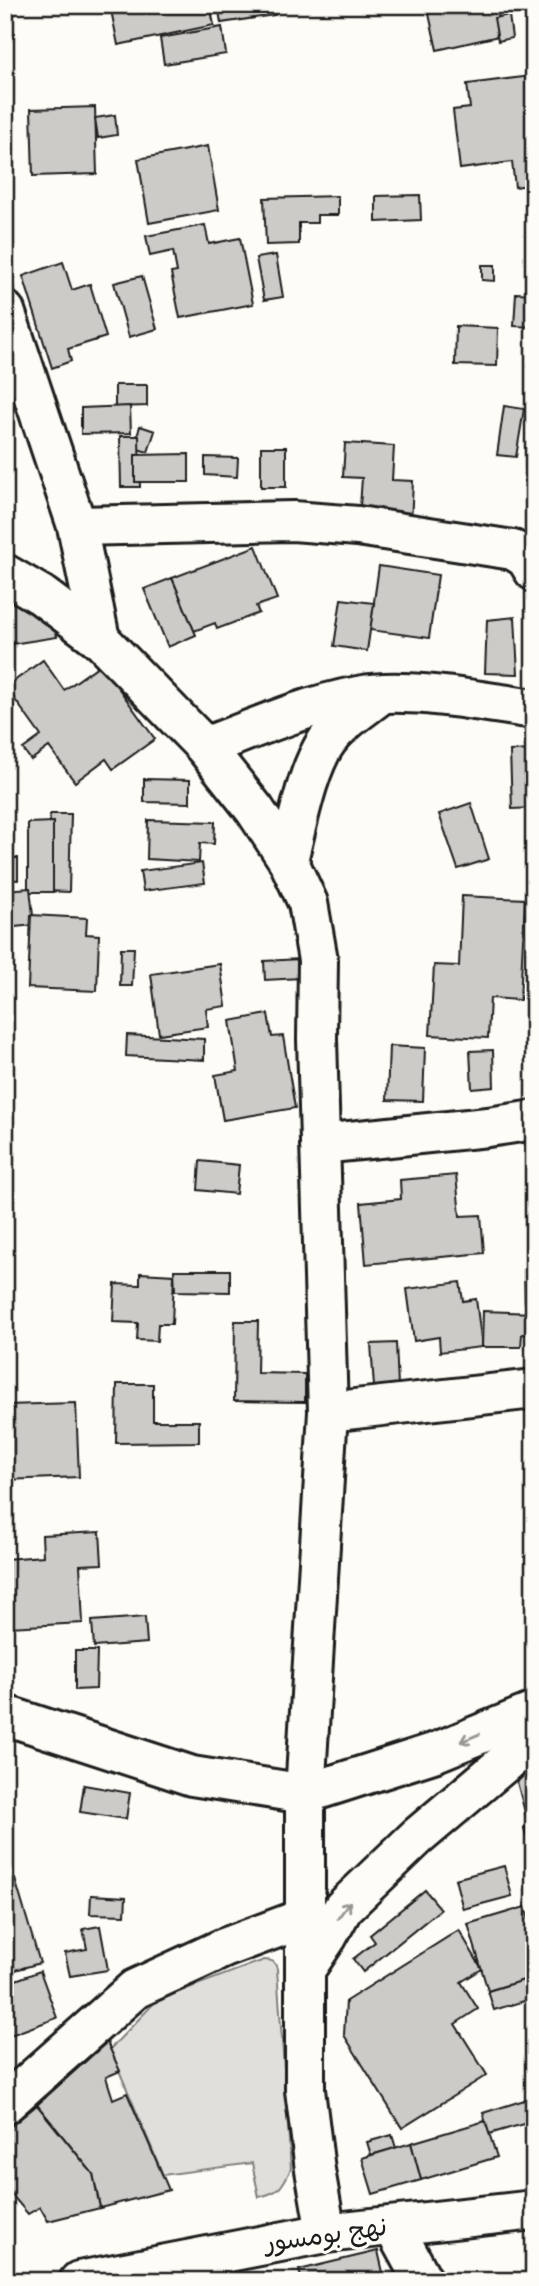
<svg xmlns="http://www.w3.org/2000/svg" width="539" height="2286" viewBox="0 0 539 2286" font-family="Mynerve,'Playpen Sans Arabic',sans-serif">
  <rect width="100%" height="100%" fill="#fdfcf7"/>
  <filter id="ink" filterUnits="userSpaceOnUse"><feTurbulence type="fractalNoise" baseFrequency=".0143" numOctaves="2"/><feDisplacementMap in="SourceGraphic" scale="14" xChannelSelector="R" yChannelSelector="G"/><feConvolveMatrix kernelMatrix="1 2 1 2 8 2 1 2 1" color-interpolation-filters="sRGB"/></filter>
  <g filter="url(#ink)">
    <path fill="#e0dfdb" stroke="#7e7e7c" stroke-width="2" d="M264,1960C272,1960 275,1961 277,1969L291,2169C282,2187 280,2192 259,2197L252,2163L163,2175L110,2049L157,2000Z"/>
    <g fill="#cccbc8" stroke="#1c1c1c" stroke-width="2">
      <polygon points="110,5 210,5 214,25 118,45"/>
      <polygon points="218,5 274,5 275,15 221,23"/>
      <polygon points="427,5 496,5 503,35 437,50"/>
      <polygon points="509,15 512,38 498,41 494,18"/>
      <polygon points="222,27 226,54 164,64 160,38"/>
      <polygon points="531,76 534,94 534,184 515,187 512,162 460,169 453,110 470,108 467,84"/>
      <polygon points="95,107 97,174 33,176 31,109"/>
      <polygon points="115,115 117,135 98,138 95,118"/>
      <polygon points="11,117 12,137 5,138 5,118"/>
      <polygon points="208,146 219,210 149,223 138,159"/>
      <polygon points="420,195 421,220 376,222 376,196"/>
      <polygon points="338,196 338,215 317,215 317,223 299,223 299,244 266,245 264,198"/>
      <polygon points="205,225 209,244 240,238 253,304 180,318 171,273 177,272 173,251 150,256 146,236"/>
      <polygon points="276,255 283,297 264,300 256,258"/>
      <polygon points="63,262 72,290 90,284 106,337 68,349 71,361 52,368 23,276"/>
      <polygon points="482,265 495,265 495,281 482,280"/>
      <polygon points="142,276 157,329 129,337 114,283"/>
      <polygon points="516,293 534,294 534,327 514,326"/>
      <polygon points="456,326 498,328 497,366 455,365"/>
      <polygon points="115,385 147,385 147,406 115,407"/>
      <polygon points="130,406 131,433 81,434 81,408"/>
      <polygon points="504,406 524,409 516,457 497,455"/>
      <polygon points="140,426 155,431 148,452 134,448"/>
      <polygon points="120,436 139,436 140,487 121,487"/>
      <polygon points="345,443 394,446 392,480 413,481 411,524 359,521 362,478 343,477"/>
      <rect x="261" y="447" width="25" height="40"/>
      <polygon points="189,454 189,482 135,482 135,455"/>
      <polygon points="205,457 238,458 237,477 205,475"/>
      <polygon points="256,546 277,599 256,606 259,613 217,629 215,623 194,631 172,578"/>
      <polygon points="379,566 438,575 429,638 370,630"/>
      <polygon points="172,578 196,635 168,647 144,589"/>
      <polygon points="5,581 51,598 57,637 5,645"/>
      <polygon points="341,599 374,603 367,651 334,646"/>
      <polygon points="515,617 518,674 485,673 487,620"/>
      <polygon points="43,660 64,690 101,664 155,739 113,769 106,759 75,782 49,747 31,760 23,749 41,736 6,687"/>
      <polygon points="534,750 534,808 512,809 510,751"/>
      <polygon points="144,779 190,780 190,803 144,802"/>
      <polygon points="471,803 489,859 458,869 439,814"/>
      <polygon points="50,814 71,814 69,892 47,891"/>
      <polygon points="148,820 215,822 214,844 200,843 199,862 147,859"/>
      <polygon points="53,822 53,892 28,892 28,823"/>
      <polygon points="5,858 18,858 18,880 5,879"/>
      <polygon points="202,863 205,883 143,891 140,871"/>
      <polygon points="30,888 34,925 5,928 5,890"/>
      <polygon points="462,896 525,899 520,1000 490,998 488,1038 430,1035 434,965 459,966"/>
      <polygon points="31,915 87,918 86,934 99,935 97,991 28,988"/>
      <polygon points="121,948 134,948 132,986 120,986"/>
      <polygon points="300,959 301,978 265,980 264,961"/>
      <polygon points="220,964 226,1006 206,1009 208,1027 159,1034 151,974"/>
      <polygon points="268,1014 272,1037 283,1036 295,1108 223,1120 215,1075 238,1071 230,1021"/>
      <polygon points="127,1035 204,1039 204,1060 126,1056"/>
      <polygon points="389,1046 425,1048 423,1101 387,1100"/>
      <polygon points="493,1050 494,1087 472,1089 470,1051"/>
      <polygon points="200,1161 239,1165 236,1194 198,1190"/>
      <polygon points="456,1175 460,1216 481,1215 484,1253 366,1264 361,1203 401,1199 400,1180"/>
      <polygon points="524,1263 534,1263 534,1302 525,1302"/>
      <polygon points="174,1270 230,1270 230,1292 175,1291"/>
      <polygon points="140,1273 174,1275 172,1324 158,1324 157,1341 137,1340 138,1323 113,1322 115,1284 140,1285"/>
      <polygon points="460,1282 463,1301 476,1299 482,1347 440,1352 439,1337 414,1341 407,1289"/>
      <polygon points="483,1311 534,1313 534,1335 522,1334 521,1347 482,1347"/>
      <polygon points="235,1321 258,1321 257,1373 305,1374 305,1402 234,1401"/>
      <polygon points="396,1343 398,1386 374,1387 371,1344"/>
      <polygon points="117,1384 153,1384 153,1421 199,1421 199,1442 116,1443"/>
      <polygon points="76,1403 79,1477 5,1480 5,1405"/>
      <polygon points="100,1532 102,1564 80,1565 83,1623 9,1627 5,1559 43,1556 42,1535"/>
      <polygon points="145,1617 147,1643 94,1647 92,1621"/>
      <polygon points="75,1651 97,1651 96,1689 75,1690"/>
      <polygon points="534,1766 534,1814 526,1816 517,1782"/>
      <polygon points="84,1785 130,1793 126,1819 80,1812"/>
      <polygon points="534,1825 534,1857 533,1857 524,1828"/>
      <polygon points="504,1866 512,1896 463,1909 455,1879"/>
      <polygon points="15,1879 40,1963 5,1973 5,1882"/>
      <polygon points="425,1890 441,1909 363,1972 353,1959 375,1942 370,1935"/>
      <polygon points="91,1895 126,1897 125,1915 90,1914"/>
      <polygon points="525,1907 534,1937 534,1977 488,1991 468,1924"/>
      <polygon points="100,1926 108,1970 70,1976 65,1953 87,1949 83,1929"/>
      <polygon points="459,1930 482,1969 461,1982 478,2009 455,2024 487,2075 402,2128 344,2035 346,2001"/>
      <polygon points="40,1971 57,2018 5,2037 5,1984"/>
      <polygon points="534,1977 534,1998 494,2010 488,1991"/>
      <polygon points="107,2042 120,2071 106,2077 113,2099 127,2093 169,2190 100,2208 93,2174 37,2105"/>
      <polygon points="534,2097 534,2121 489,2134 483,2113"/>
      <polygon points="37,2105 93,2174 100,2208 48,2221 40,2207 28,2214 5,2187 5,2131"/>
      <polygon points="485,2121 497,2157 421,2180 411,2143"/>
      <polygon points="392,2135 396,2148 371,2155 367,2142"/>
      <polygon points="411,2143 421,2180 373,2194 362,2158"/>
      <polygon points="378,2251 385,2281 302,2281 299,2270"/>
    </g>
    <g fill="none" stroke-linecap="round" stroke-linejoin="round">
      <defs>
        <g id="street">
          <polyline points="5,311 77,526 100,639"/>
          <polyline points="77,526 293,521 358,526 513,550 526,558 534,571"/>
          <polyline points="5,574 41,595 100,639 205,747 255,810 288,860 308,903 318,960 317,1039 328,1412 305,1794 305,2090 315,2170 326,2233"/>
          <path d="M205,747C255,728 305,706 358,696C406,686 484,702 534,709"/>
          <path d="M288,860C297,826 307,769 327,741C340,723 362,709 380,695"/>
          <polyline points="320,1144 488,1127 534,1120"/>
          <polyline points="328,1412 534,1389"/>
          <polyline points="5,1715 192,1776 305,1794 436,1752 534,1712"/>
          <polyline points="307,1967 327,1937 343,1908 417,1837 534,1738"/>
          <polyline points="5,2104 135,1989 224,1948 304,1918"/>
          <polyline points="393,2226 423,2281"/>
        </g>
        <polyline id="secondary" points="79,2281 326,2233 534,2210"/>
      </defs>
      <use href="#street" stroke="#1c1c1c" stroke-width="44"/>
      <use href="#secondary" stroke="#1c1c1c" stroke-width="44"/>
      <use href="#street" stroke="#fdfcf7" stroke-width="38"/>
      <use href="#secondary" stroke="#fdfcf7" stroke-width="38"/>
    </g>
    <defs><path id="oneway-shaft" d="M-6 0H5M1.5-3L5.5 0L1.5 3" fill="none" stroke-width="1.6" stroke-linecap="round" stroke-linejoin="round" transform="scale(1.75)"/></defs>
    <g stroke="#989794">
      <use href="#oneway-shaft" transform="translate(470 1738) rotate(157)"/>
      <use href="#oneway-shaft" transform="translate(344 1910) rotate(-54)"/>
    </g>
  </g>
  <g text-anchor="middle" dominant-baseline="central" stroke-width="6" stroke-linejoin="round" paint-order="stroke">
    <g font-size="26" fill="#1c1c1c" stroke="#fdfcf7">
      <text transform="translate(326 2236) rotate(-8)">نهج بومسور</text>
    </g>
  </g>
  <rect width="539" height="2286" fill="none" stroke="#fdfcf7" stroke-width="28"/>
  <rect x="14" y="14" width="511" height="2258" fill="none" stroke="#1c1c1c" stroke-width="2.5" filter="url(#ink)"/>
</svg>
